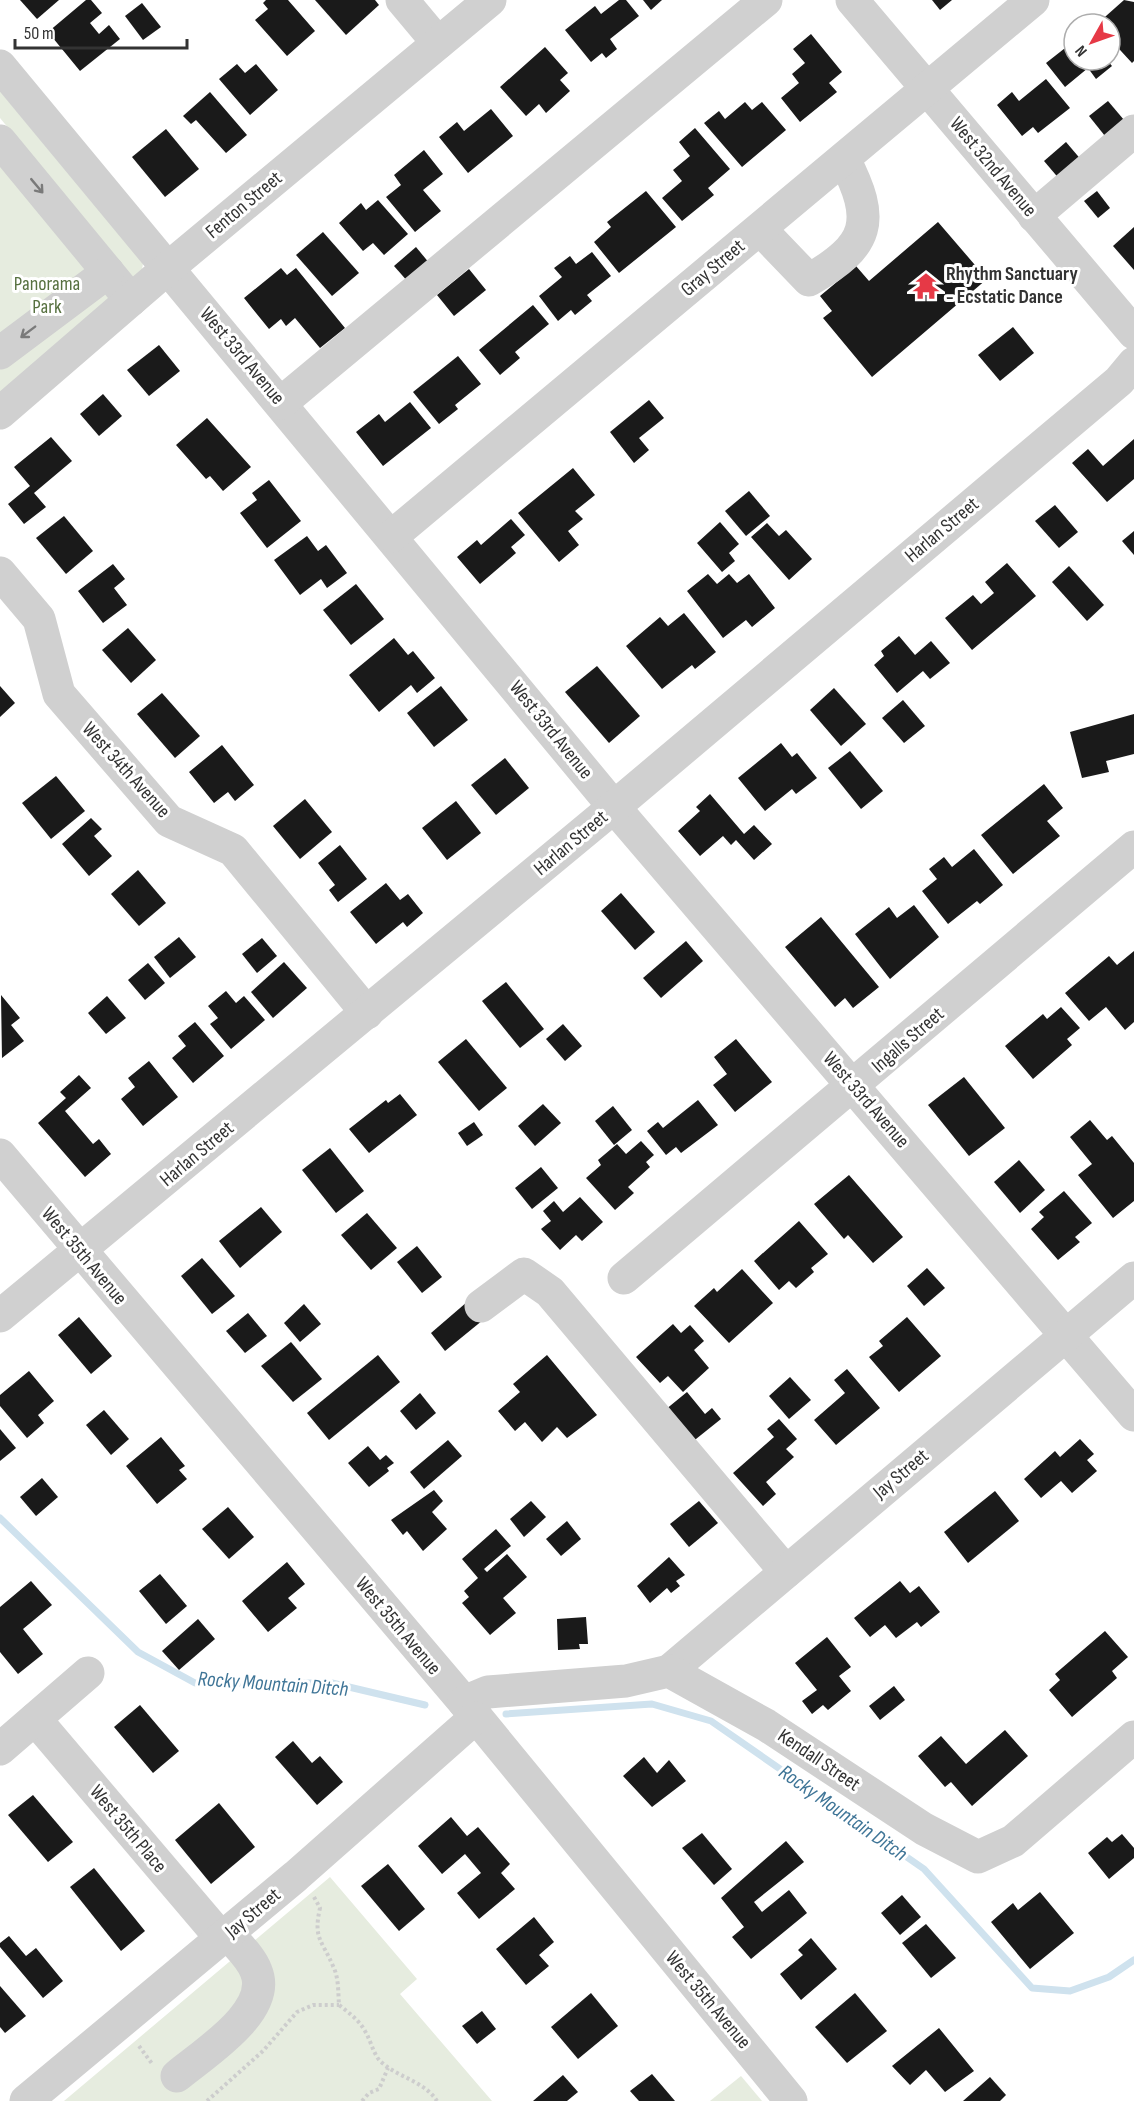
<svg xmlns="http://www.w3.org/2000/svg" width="1134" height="2101" viewBox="0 0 1134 2101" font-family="'Sofia Sans Condensed',sans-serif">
  <rect width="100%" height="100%" fill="#fff"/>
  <g fill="#e6ecdf">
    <polygon points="0,91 143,263 141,278 134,280 0,118"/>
    <polygon points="0,164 112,300 0,401"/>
    <polygon points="330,1877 417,1979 400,1994 492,2101 64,2101"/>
    <polygon points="741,2076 762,2101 710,2101"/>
  </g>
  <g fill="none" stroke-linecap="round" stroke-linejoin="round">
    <g stroke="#cfe2ee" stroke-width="7">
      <polyline points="0,1518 138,1652 195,1683 332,1683 425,1705"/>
      <polyline points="506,1714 652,1704 711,1721 924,1869 1032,1988 1070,1991 1109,1977 1134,1960"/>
    </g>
  </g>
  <g fill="#1a1a1a">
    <polygon points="20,0 59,0 37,19"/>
    <polygon points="86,0 91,0 102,13 90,23 99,34 109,25 120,39 80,71 48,32"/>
    <polygon points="266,0 288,0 315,31 287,56 255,20 268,9 263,3"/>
    <polygon points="315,0 375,0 379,5 346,35"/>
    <polygon points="619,0 626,0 639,16 610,39 617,49 606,58 602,53 591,62 565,30 595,6 601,14"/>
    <polygon points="643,0 662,0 651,10"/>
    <polygon points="932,0 952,0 940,10"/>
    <polygon points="1124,0 1134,2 1134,61 1132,63 1110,39 1110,24 1097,24"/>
    <polygon points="142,3 161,27 143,40 125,16"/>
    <polygon points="811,34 842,72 829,83 837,92 800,122 781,98 799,83 792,74 805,63 793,49"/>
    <polygon points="1074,41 1074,60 1107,60 1112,66 1096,79 1088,68 1065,87 1046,63"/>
    <polygon points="545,47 568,73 560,80 570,91 546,113 539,104 526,116 500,87"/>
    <polygon points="237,64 245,73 256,64 278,90 250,115 219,79"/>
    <polygon points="1046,79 1070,108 1038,133 1033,127 1022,136 997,105 1012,92 1019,101"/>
    <polygon points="210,92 247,135 226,153 196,120 191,124 183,116"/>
    <polygon points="1108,101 1124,120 1105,136 1089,116"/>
    <polygon points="745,102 752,110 762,102 786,130 742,167 704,123 719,111 725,119"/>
    <polygon points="491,109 513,136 468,173 439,137 457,122 464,131"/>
    <polygon points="695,128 730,169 708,188 714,195 682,221 662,198 682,181 673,170 690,156 679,142"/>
    <polygon points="166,129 199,169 165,197 132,157"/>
    <polygon points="1066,142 1083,162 1061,181 1044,161"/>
    <polygon points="424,150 443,174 423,190 441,211 415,232 386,197 401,185 394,175"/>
    <polygon points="646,191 676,227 619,273 594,242 611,227 607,222"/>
    <polygon points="1097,191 1110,208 1098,218 1084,201"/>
    <polygon points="378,200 408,234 384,255 373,243 363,251 339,223 361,203 366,210"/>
    <polygon points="938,222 987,279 872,377 823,318 832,311 820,296 856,266 869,281"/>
    <polygon points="1134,227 1134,270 1113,246"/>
    <polygon points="323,232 359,273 332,296 296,255"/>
    <polygon points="416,247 430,264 409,283 394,266"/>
    <polygon points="592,252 611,276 587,295 592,301 575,315 571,310 558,321 539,296 562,277 554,268 570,256 576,264"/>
    <polygon points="281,268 287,275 296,268 345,328 320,348 295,318 286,326 281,319 269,329 244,298"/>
    <polygon points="469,269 486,290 454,316 437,295"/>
    <polygon points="533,305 549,324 515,352 520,358 500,375 479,350"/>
    <polygon points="1013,327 1034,353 1000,381 978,355"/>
    <polygon points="159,345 180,371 149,396 127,370"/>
    <polygon points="458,356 481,384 455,405 458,409 439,424 413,392"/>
    <polygon points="103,394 122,416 99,436 80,414"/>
    <polygon points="649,400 664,418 639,438 649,450 634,463 610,432"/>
    <polygon points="410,402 431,428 383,466 356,432 379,414 385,422"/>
    <polygon points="207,418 251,467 223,491 210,476 206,479 176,445"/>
    <polygon points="51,437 72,461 34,493 46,507 24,524 8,504 30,486 14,467"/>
    <polygon points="1134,439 1134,479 1107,502 1072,463 1088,449 1103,466"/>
    <polygon points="573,468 595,495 575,511 583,519 568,531 579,545 559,562 518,513"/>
    <polygon points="269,480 301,521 267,548 240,513 257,500 252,493"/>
    <polygon points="749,491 770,516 746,536 725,511"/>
    <polygon points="1055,505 1078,532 1059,548 1035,521"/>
    <polygon points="64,516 93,551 66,574 36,538"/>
    <polygon points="511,519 525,535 511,547 516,553 480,584 457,557 477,540 481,545"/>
    <polygon points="720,522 739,544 729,553 735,561 722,572 697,543"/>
    <polygon points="767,523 779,536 786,530 812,559 789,580 751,537"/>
    <polygon points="1134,531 1134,555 1122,541"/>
    <polygon points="307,536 318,551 326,545 347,573 327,588 321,579 300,595 274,560"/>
    <polygon points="1007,563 1036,596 972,650 945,618 973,595 981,604 994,593 985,582"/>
    <polygon points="113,564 125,579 114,588 127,605 103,623 78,591"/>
    <polygon points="1069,566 1104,605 1087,621 1052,582"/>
    <polygon points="708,574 717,584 729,574 737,583 749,574 775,608 752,627 746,620 723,638 687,591"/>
    <polygon points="356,584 384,619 351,645 323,610"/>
    <polygon points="684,613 716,652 695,669 692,665 662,689 626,646 660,617 668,626"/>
    <polygon points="128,628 156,660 131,683 102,650"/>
    <polygon points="899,636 915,655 931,641 950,663 930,679 923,671 897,693 874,665 884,656 881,651"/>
    <polygon points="394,638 408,655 413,651 435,678 417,693 411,685 379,712 349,675"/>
    <polygon points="597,666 640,716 609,743 565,692"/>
    <polygon points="0,686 15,703 0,717"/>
    <polygon points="441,686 468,720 434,747 407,713"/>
    <polygon points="834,688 866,724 841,746 810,710"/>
    <polygon points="162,693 200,736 175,758 137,714"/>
    <polygon points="903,700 925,726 904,743 882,718"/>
    <polygon points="1134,714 1134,754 1106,761 1109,772 1082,778 1070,732"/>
    <polygon points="781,743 792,757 797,753 817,778 796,794 792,789 765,811 738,778"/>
    <polygon points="222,745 254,785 235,801 228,792 214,803 189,772"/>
    <polygon points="850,751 883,791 861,809 828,768"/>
    <polygon points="505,758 529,788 496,815 471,785"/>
    <polygon points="56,776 85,811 51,839 22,803"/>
    <polygon points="1044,784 1063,808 1047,821 1060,836 1013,874 981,835"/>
    <polygon points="710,794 744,834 754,825 772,844 754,860 736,840 731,845 723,836 700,856 678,831 700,811 696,807"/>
    <polygon points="305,799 332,832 300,859 273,826"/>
    <polygon points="456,801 481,833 447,860 422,828"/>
    <polygon points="91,818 102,829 94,836 112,856 89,876 62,844"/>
    <polygon points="340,845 367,879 338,902 329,890 335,885 318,863"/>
    <polygon points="974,849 1003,885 980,904 977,901 948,924 922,891 937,879 929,869 944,857 952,867"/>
    <polygon points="138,870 166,903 139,926 111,894"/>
    <polygon points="386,883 400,900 408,894 423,913 407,927 403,922 376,944 350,912"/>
    <polygon points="621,893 655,932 635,950 601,911"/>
    <polygon points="914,905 939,937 890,979 855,934 889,907 897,918"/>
    <polygon points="821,917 879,987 853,1008 845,998 835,1007 785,947"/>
    <polygon points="179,937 196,957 170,978 154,957"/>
    <polygon points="262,938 277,956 257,973 242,954"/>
    <polygon points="686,941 703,961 661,998 643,978"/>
    <polygon points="1134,951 1134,1022 1125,1030 1106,1007 1089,1021 1065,993 1109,956 1117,965"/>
    <polygon points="284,962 307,988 273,1018 251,992"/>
    <polygon points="148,963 165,983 145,1000 128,980"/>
    <polygon points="506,982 544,1029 520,1048 482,1001"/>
    <polygon points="226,991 236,1003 244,996 265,1020 231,1049 210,1024 218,1018 208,1006"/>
    <polygon points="1,995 20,1018 11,1025 24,1041 2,1058"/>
    <polygon points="107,996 126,1018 106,1034 88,1013"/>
    <polygon points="1061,1007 1080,1028 1067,1039 1072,1045 1033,1079 1005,1046 1043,1014 1047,1019"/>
    <polygon points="195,1022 224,1056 193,1083 172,1058 186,1046 178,1036"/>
    <polygon points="563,1024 582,1046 565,1061 546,1039"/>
    <polygon points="466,1039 507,1088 479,1111 438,1062"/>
    <polygon points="736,1039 772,1082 735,1112 713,1085 727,1074 714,1057"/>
    <polygon points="149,1061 178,1097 143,1126 121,1099 135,1087 128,1078"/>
    <polygon points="79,1075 91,1088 65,1111 93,1144 99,1139 111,1154 85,1177 38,1123 66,1098 60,1092"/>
    <polygon points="964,1077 1005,1128 969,1156 928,1105"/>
    <polygon points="400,1094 417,1115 369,1153 349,1129 386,1100 388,1103"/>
    <polygon points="698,1100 718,1125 681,1153 676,1147 666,1155 647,1131 658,1122 663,1128"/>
    <polygon points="543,1104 561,1123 535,1146 518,1126"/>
    <polygon points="613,1106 632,1130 614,1145 595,1121"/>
    <polygon points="1090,1120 1107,1140 1112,1136 1134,1163 1134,1201 1113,1218 1078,1175 1092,1164 1070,1137"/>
    <polygon points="474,1122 483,1135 467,1146 458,1133"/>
    <polygon points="641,1141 654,1155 646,1162 650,1167 628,1187 634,1193 615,1210 586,1178 601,1165 598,1160 617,1144 626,1154"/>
    <polygon points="330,1148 364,1191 336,1213 302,1170"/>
    <polygon points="1019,1160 1045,1190 1020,1213 994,1182"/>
    <polygon points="541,1167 558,1188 532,1209 515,1188"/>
    <polygon points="849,1175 903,1237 873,1263 848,1235 844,1239 814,1204"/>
    <polygon points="1064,1191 1092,1223 1075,1237 1080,1242 1058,1260 1031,1229 1044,1217 1039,1212"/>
    <polygon points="580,1197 603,1222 582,1241 576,1235 560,1250 541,1229 551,1221 543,1211 554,1201 563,1212"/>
    <polygon points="261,1207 282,1232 240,1268 219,1241"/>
    <polygon points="367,1213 397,1248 371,1270 341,1235"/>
    <polygon points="799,1221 828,1254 811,1268 814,1272 796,1288 789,1281 779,1290 754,1261"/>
    <polygon points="417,1246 442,1277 422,1293 397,1262"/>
    <polygon points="202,1258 235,1296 212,1314 181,1276"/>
    <polygon points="927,1268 945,1288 924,1306 907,1286"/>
    <polygon points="742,1269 773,1303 729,1343 694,1306 714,1288 717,1292"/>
    <polygon points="467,1302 483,1320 445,1351 431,1333"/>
    <polygon points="304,1304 321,1324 300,1342 284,1323"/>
    <polygon points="248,1313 267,1336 245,1353 226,1331"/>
    <polygon points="79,1317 112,1356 91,1374 58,1335"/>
    <polygon points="907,1317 941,1356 899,1392 869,1357 883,1346 879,1341"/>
    <polygon points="673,1324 681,1333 690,1325 704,1341 694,1350 709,1368 683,1392 668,1376 660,1383 636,1357"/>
    <polygon points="291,1342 322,1379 293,1402 261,1366"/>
    <polygon points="378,1355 400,1382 329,1440 307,1413"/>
    <polygon points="547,1355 597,1415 567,1438 557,1427 542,1442 525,1422 515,1431 498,1411 520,1392 513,1384"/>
    <polygon points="847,1369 880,1408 836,1445 814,1420 845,1393 834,1380"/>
    <polygon points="29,1371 54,1401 38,1415 44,1423 27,1438 0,1406 0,1395"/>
    <polygon points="790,1377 811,1400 789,1419 769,1396"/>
    <polygon points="687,1392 705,1414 712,1408 721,1419 691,1443 665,1410"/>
    <polygon points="420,1393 436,1413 416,1430 400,1411"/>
    <polygon points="104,1410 129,1439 111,1455 86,1425"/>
    <polygon points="779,1419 797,1439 786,1449 794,1457 766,1482 776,1494 763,1506 733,1473 774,1437 767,1429"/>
    <polygon points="0,1429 16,1448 0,1461"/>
    <polygon points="161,1437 185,1466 179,1470 187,1479 157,1504 126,1466"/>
    <polygon points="1080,1439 1094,1454 1087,1460 1097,1471 1072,1493 1061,1481 1041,1498 1024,1479 1055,1451 1060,1457"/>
    <polygon points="448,1440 462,1456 424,1489 410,1472"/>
    <polygon points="368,1446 380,1460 386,1455 394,1463 387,1468 389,1471 369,1487 348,1463"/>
    <polygon points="42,1478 58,1497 36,1516 20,1497"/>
    <polygon points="434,1490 443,1501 432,1512 447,1529 423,1551 407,1531 403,1535 391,1520"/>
    <polygon points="995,1491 1019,1521 968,1563 944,1532"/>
    <polygon points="531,1501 546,1517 524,1537 510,1519"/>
    <polygon points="699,1501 718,1523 689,1547 670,1524"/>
    <polygon points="228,1507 254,1537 229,1559 202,1529"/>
    <polygon points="567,1521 581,1539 561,1556 546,1539"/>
    <polygon points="496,1529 511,1546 484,1569 487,1572 507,1554 527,1577 503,1598 516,1613 490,1635 462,1603 469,1597 464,1591 478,1578 462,1559"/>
    <polygon points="669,1557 685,1575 676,1581 680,1586 671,1593 667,1588 650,1603 637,1586"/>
    <polygon points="287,1562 305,1584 288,1598 297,1608 268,1632 242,1601"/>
    <polygon points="160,1574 187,1606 166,1624 139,1591"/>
    <polygon points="31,1581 52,1605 23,1629 43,1654 18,1674 0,1652 0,1607"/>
    <polygon points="900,1581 910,1593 919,1586 940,1612 921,1627 917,1622 896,1638 885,1625 870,1637 854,1618"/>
    <polygon points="586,1617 588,1644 579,1644 580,1649 558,1650 557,1619"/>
    <polygon points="198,1619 215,1639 179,1670 162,1651"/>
    <polygon points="1105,1631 1128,1657 1112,1671 1117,1678 1072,1717 1049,1690 1060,1680 1055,1674"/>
    <polygon points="827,1637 851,1667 839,1676 851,1691 828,1710 823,1705 812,1714 802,1701 817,1690 795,1663"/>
    <polygon points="894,1686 905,1700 880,1720 869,1706"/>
    <polygon points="140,1705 179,1751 153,1773 114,1727"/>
    <polygon points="1005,1730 1028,1756 972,1806 951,1782 945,1787 918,1756 941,1736 966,1764"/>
    <polygon points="293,1741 312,1763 320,1756 343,1782 317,1805 275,1757"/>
    <polygon points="644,1757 657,1773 669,1760 686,1781 652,1807 623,1776"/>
    <polygon points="33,1795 73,1842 48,1862 8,1815"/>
    <polygon points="219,1803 255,1847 211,1884 175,1840"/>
    <polygon points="451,1817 467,1836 478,1827 510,1864 501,1873 515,1889 479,1919 457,1893 481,1873 465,1854 442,1874 418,1846"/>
    <polygon points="702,1833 732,1869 714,1885 682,1848"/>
    <polygon points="1122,1834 1134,1848 1134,1858 1109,1879 1088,1853 1107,1837 1112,1842"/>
    <polygon points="786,1841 804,1862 754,1902 762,1912 789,1890 807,1913 751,1959 732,1937 744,1927 721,1898"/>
    <polygon points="388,1864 425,1909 399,1931 361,1886"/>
    <polygon points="94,1868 145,1931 121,1951 70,1887"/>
    <polygon points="1040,1892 1074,1933 1030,1969 991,1922 1013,1903 1018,1910"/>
    <polygon points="902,1895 921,1917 900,1935 881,1913"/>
    <polygon points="534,1917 554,1942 539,1955 549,1966 526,1985 496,1949"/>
    <polygon points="926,1924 956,1958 931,1978 902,1943"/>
    <polygon points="9,1936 26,1956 36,1948 63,1981 43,1998 0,1947 0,1943"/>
    <polygon points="811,1938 837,1969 801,2000 780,1974 803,1955 798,1950"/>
    <polygon points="0,1986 26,2016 5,2033 0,2027"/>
    <polygon points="591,1993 618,2026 578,2059 551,2027"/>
    <polygon points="855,1993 887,2031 847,2063 815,2027"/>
    <polygon points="482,2011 496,2029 477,2044 462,2026"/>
    <polygon points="939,2028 974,2071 945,2092 926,2070 910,2085 892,2066"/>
    <polygon points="652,2074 675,2101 639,2101 630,2091"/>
    <polygon points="563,2075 578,2092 567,2101 533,2101"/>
    <polygon points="990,2077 1006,2095 1000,2101 963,2101"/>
  </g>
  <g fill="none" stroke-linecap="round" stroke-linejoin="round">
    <g stroke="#cdcdcd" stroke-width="4" stroke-dasharray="3 3" stroke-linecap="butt">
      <path d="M314,1897L320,1908C313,1939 322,1940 333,1966C339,1978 338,1992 339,2005C349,2013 359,2020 365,2031C371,2041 373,2053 380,2061C398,2078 423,2080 437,2101"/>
      <polyline points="139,2046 153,2065"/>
      <polyline points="207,2101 263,2051 297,2012 313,2005 339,2005"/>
      <polyline points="362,2101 369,2093 379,2089 388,2068"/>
    </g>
    <g stroke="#d0d0d0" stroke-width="33">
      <polyline points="402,0 438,43"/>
      <polyline points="852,0 1134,333"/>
      <polyline points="0,66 614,807 1134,1415"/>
      <polyline points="0,141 131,300"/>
      <polyline points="1034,216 1134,131"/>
      <path d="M760,229L809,280C870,245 876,221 844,159"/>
      <polyline points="0,353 108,272"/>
      <polyline points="281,403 766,0"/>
      <polyline points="0,413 168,268 490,0"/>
      <polyline points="392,536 1033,0"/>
      <polyline points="0,573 39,619 59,694 169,821 233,850 367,1013"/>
      <polyline points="0,1155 464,1702 791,2101"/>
      <polyline points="624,1278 1134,847"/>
      <polyline points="481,1306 524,1274 550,1292 786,1572"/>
      <polyline points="0,1316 614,807 1119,381 1134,363"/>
      <polyline points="669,1671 1134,1278"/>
      <polyline points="464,1702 488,1692 626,1681 669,1671 766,1725 924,1829 978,1857 1013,1841 1134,1737"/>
      <polyline points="35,1719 222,1939"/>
      <polyline points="0,1749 88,1673"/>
      <path d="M177,2076C203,2054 273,2011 256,1971C251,1957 237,1945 228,1934"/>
      <polyline points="26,2101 296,1876 475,1718"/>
    </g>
  </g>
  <defs><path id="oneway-shaft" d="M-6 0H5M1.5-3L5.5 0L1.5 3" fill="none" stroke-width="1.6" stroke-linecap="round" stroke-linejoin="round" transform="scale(1.5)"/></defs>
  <g stroke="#7a7a7a">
    <use href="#oneway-shaft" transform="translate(37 186) rotate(50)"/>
    <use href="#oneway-shaft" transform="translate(28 332) rotate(143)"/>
  </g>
  <defs>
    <symbol id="temple-bare" viewBox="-9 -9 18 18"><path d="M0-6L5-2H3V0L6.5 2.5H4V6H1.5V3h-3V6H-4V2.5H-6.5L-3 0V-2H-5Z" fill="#e63946" stroke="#fff" stroke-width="2.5" paint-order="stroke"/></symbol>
  </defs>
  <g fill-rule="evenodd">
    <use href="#temple-bare" x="907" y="267" width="38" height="38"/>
  </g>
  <g text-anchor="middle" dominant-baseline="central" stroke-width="6" stroke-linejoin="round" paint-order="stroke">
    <g font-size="20" fill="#333" stroke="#fff">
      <text transform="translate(993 167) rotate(50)">West 32nd Avenue</text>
      <text transform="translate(244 205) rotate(-40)">Fenton Street</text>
      <text transform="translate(713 268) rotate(-40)">Gray Street</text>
      <text transform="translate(242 356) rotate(50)">West 33rd Avenue</text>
      <text transform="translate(942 530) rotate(-40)">Harlan Street</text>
      <text transform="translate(551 730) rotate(51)">West 33rd Avenue</text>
      <text transform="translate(126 770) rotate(48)">West 34th Avenue</text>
      <text transform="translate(571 843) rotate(-40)">Harlan Street</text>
      <text transform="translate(908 1040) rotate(-41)">Ingalls Street</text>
      <text transform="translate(866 1100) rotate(49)">West 33rd Avenue</text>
      <text transform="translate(197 1154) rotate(-40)">Harlan Street</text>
      <text transform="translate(84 1256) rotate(50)">West 35th Avenue</text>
      <text transform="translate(901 1474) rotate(-40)">Jay Street</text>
      <text transform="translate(398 1626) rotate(50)">West 35th Avenue</text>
      <text transform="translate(819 1760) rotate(34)">Kendall Street</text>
      <text transform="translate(128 1829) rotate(50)">West 35th Place</text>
      <text transform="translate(253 1913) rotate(-40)">Jay Street</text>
      <text transform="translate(708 2000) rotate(50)">West 35th Avenue</text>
    </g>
    <g font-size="20" font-weight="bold" fill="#333" stroke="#fff" text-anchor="start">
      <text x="946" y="274">Rhythm Sanctuary<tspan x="946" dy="23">- Ecstatic Dance</tspan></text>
    </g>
    <g font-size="20" fill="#56703f" stroke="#fff">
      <text x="47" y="284">Panorama<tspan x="47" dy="23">Park</tspan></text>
    </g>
    <g font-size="21" font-style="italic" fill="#3f7597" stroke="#fff">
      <text transform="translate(273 1684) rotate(4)">Rocky Mountain Ditch</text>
      <text transform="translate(843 1813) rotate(35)">Rocky Mountain Ditch</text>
    </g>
  </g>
  <g transform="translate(1092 42) rotate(230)"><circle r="28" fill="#ffffff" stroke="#adadad" stroke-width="1.5"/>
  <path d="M0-4.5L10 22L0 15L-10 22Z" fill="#e63946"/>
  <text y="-9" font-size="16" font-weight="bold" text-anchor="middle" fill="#333333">N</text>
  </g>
  <path d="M15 39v9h172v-9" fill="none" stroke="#333333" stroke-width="3"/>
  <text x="24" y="39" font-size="18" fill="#333333" stroke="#ffffff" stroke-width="4.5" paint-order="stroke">50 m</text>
</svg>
